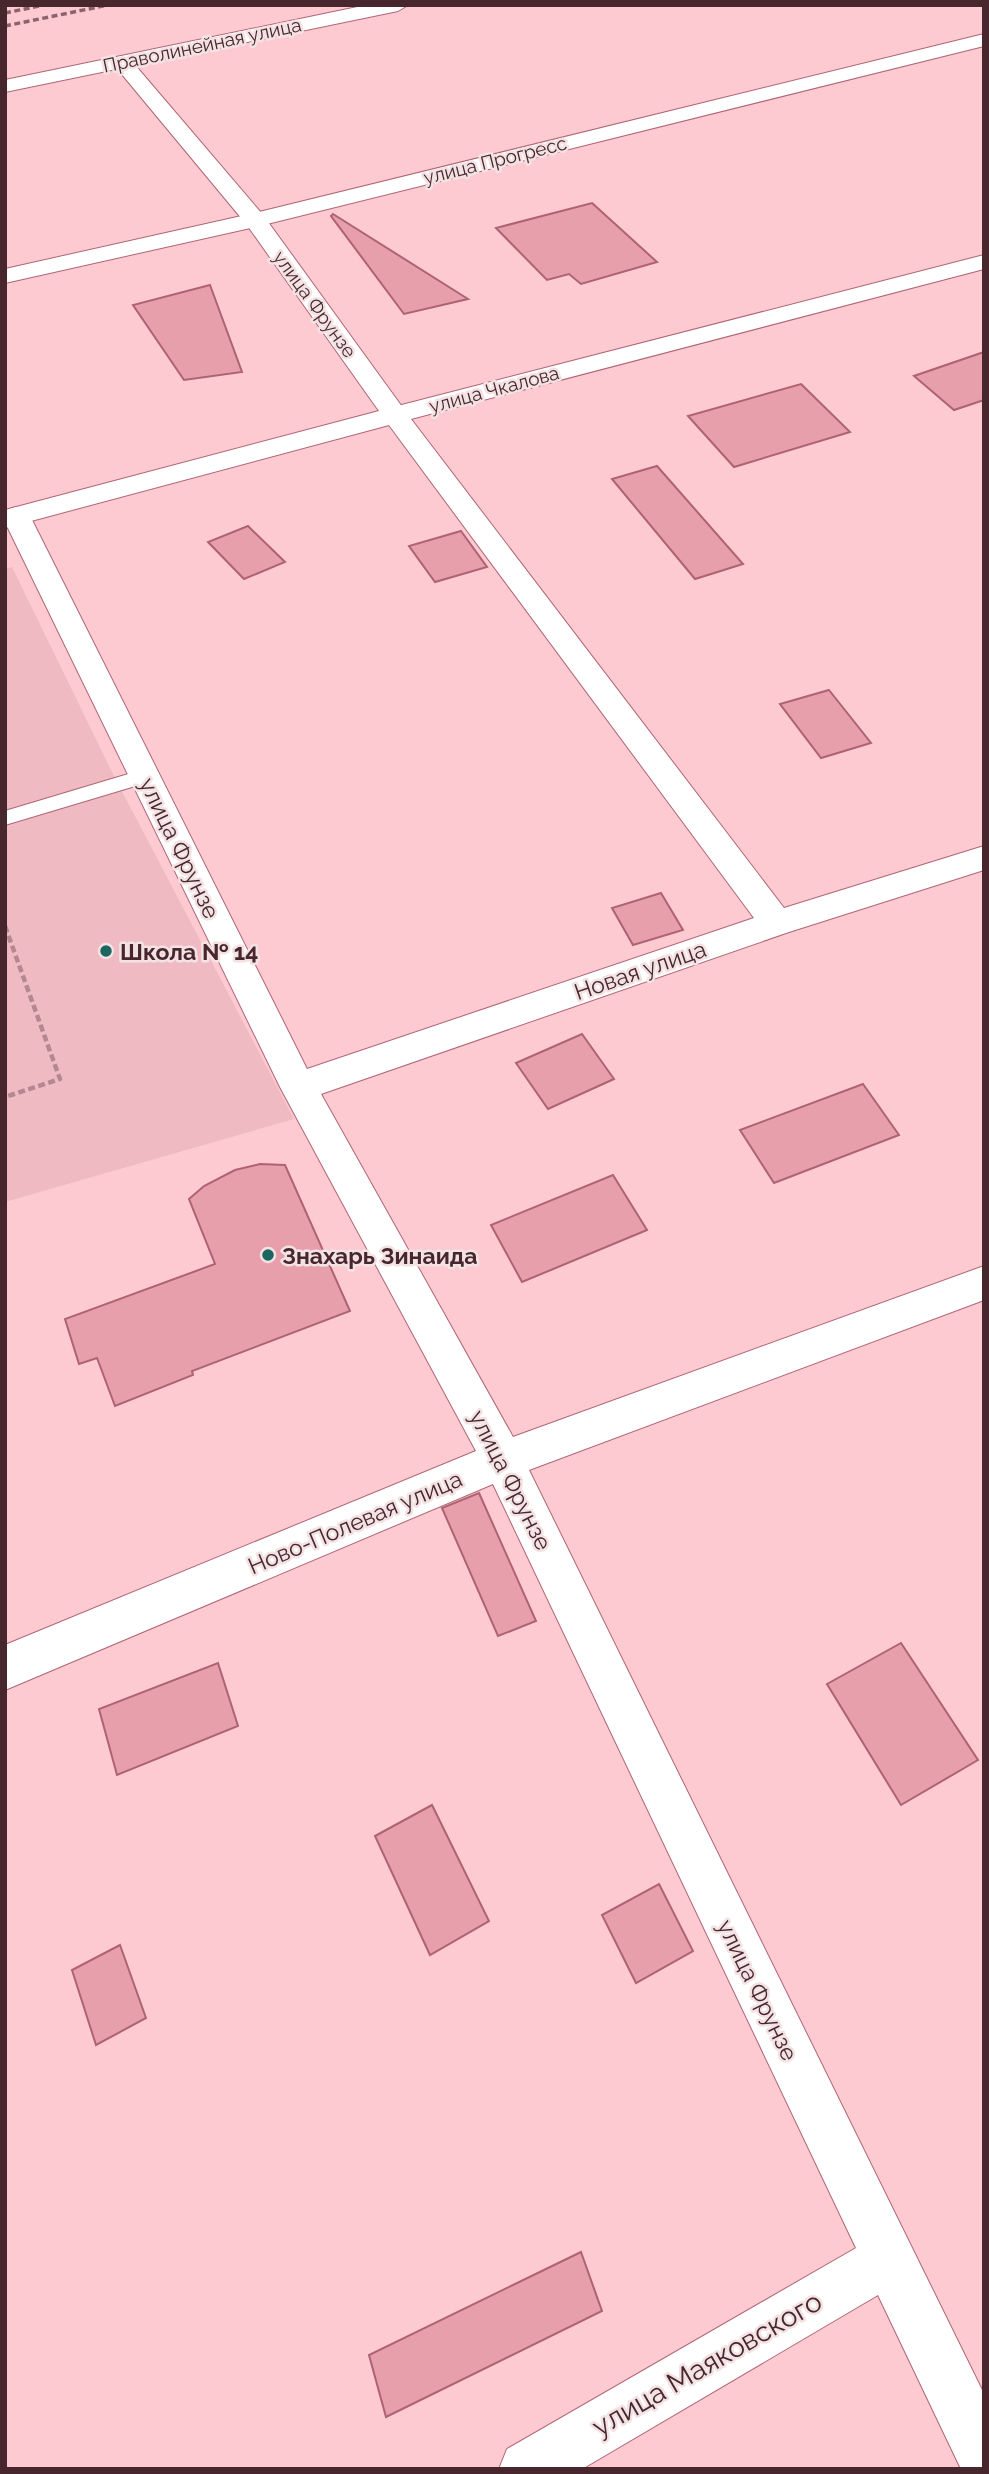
<svg xmlns="http://www.w3.org/2000/svg" width="989" height="2474" viewBox="0 0 989 2474" font-family="Raleway,sans-serif">
  <rect width="100%" height="100%" fill="#fecad2"/>
  <polygon fill="#f0bac3" points="12,567 114,776 294,1119 5,1202 5,569"/>
  <g fill="#e89fac" stroke="#ae6372" stroke-width="2">
    <polygon points="592,203 657,262 581,284 569,274 547,280 496,228"/>
    <polygon points="333,214 468,299 404,314 331,216"/>
    <polygon points="210,285 242,372 184,380 133,305"/>
    <polygon points="984,352 984,400 954,410 914,376"/>
    <polygon points="801,384 850,432 734,467 688,416"/>
    <polygon points="657,466 743,564 695,579 612,479"/>
    <polygon points="248,526 285,562 244,579 208,542"/>
    <polygon points="461,531 487,567 435,582 409,546"/>
    <polygon points="829,690 871,743 821,758 780,704"/>
    <polygon points="661,893 683,930 633,945 612,908"/>
    <polygon points="582,1034 614,1079 548,1109 516,1063"/>
    <polygon points="863,1084 899,1135 774,1183 740,1130"/>
    <polygon points="260,1164 285,1165 350,1311 192,1371 193,1375 115,1406 97,1358 79,1364 65,1319 215,1264 189,1199 204,1186 235,1170"/>
    <polygon points="613,1175 647,1230 522,1282 491,1225"/>
    <polygon points="479,1493 536,1621 498,1636 442,1508"/>
    <polygon points="901,1643 978,1760 901,1805 827,1684"/>
    <polygon points="218,1663 238,1726 117,1775 99,1709"/>
    <polygon points="432,1805 489,1921 430,1955 375,1836"/>
    <polygon points="659,1884 693,1951 636,1983 602,1915"/>
    <polygon points="120,1945 146,2018 96,2045 72,1970"/>
    <polygon points="581,2252 602,2311 386,2417 369,2355"/>
  </g>
  <g fill="none" stroke-linecap="round" stroke-linejoin="round">
    <defs>
      <polygon id="service" points="145,769 152,771 155,776 152,781 5,825 5,811"/>
      <g id="minor">
        <polygon points="984,34 984,46 255,227 5,283 5,269 255,213"/>
        <polygon points="984,255 984,269 411,419 784,908 984,846 984,870 789,932 321,1094 513,1437 984,1266 984,1300 529,1470 984,2394 984,2469 961,2469 878,2295 582,2469 499,2469 507,2449 856,2248 493,1484 5,1690 5,1645 476,1451 280,1087 5,522 5,511 16,507 26,510 30,516 307,1069 754,918 386,421 382,415 386,409"/>
      </g>
      <polygon id="tertiary" points="122,56 129,58 263,215 408,415 404,421 5,528 5,510 379,411 247,225 115,66 112,62 115,58"/>
      <polygon id="secondary" points="367,5 408,5 398,11 5,92 5,80"/>
    </defs>
    <use href="#service" stroke="#b06574" stroke-width="2"/>
    <use href="#minor" stroke="#b06574" stroke-width="2"/>
    <use href="#tertiary" stroke="#b06574" stroke-width="2"/>
    <use href="#secondary" stroke="#b06574" stroke-width="2"/>
    <polyline stroke="#b3888f" stroke-width="4.5" stroke-dasharray="7 3.5" stroke-linecap="butt" points="5,926 60,1079 5,1097"/>
    <use href="#service" fill="#fff" fill-rule="evenodd"/>
    <use href="#minor" fill="#fff" fill-rule="evenodd"/>
    <use href="#tertiary" fill="#fff" fill-rule="evenodd"/>
    <use href="#secondary" fill="#fff" fill-rule="evenodd"/>
    <g stroke="#8b646b" stroke-width="3.5" stroke-dasharray="6 3.5" stroke-linecap="butt">
      <polyline points="5,13 44,5"/>
      <polyline points="5,26 108,5"/>
    </g>
  </g>
  <g fill="#1a6661" stroke="#f3e2e4" stroke-width="2.5">
    <circle cx="106" cy="951" r="7"/>
    <circle cx="268" cy="1255" r="7"/>
  </g>
  <g text-anchor="middle" dominant-baseline="central" stroke-width="5" stroke-linejoin="round" paint-order="stroke">
    <g font-size="19" fill="#47272d" stroke="#f3e2e4">
      <text transform="translate(202 45) rotate(-12)">Праволинейная улица</text>
      <text transform="translate(495 160) rotate(-14)">улица Прогресс</text>
      <text transform="translate(315 304) rotate(54)">улица Фрунзе</text>
      <text transform="translate(494 389) rotate(-15)">улица Чкалова</text>
    </g>
    <g font-size="23" fill="#47272d" stroke="#f3e2e4">
      <text transform="translate(180 848) rotate(64)">улица Фрунзе</text>
      <text transform="translate(640 970) rotate(-19)">Новая улица</text>
      <text transform="translate(511 1480) rotate(63)">улица Фрунзе</text>
      <text transform="translate(355 1522) rotate(-23)">Ново-Полевая улица</text>
      <text transform="translate(758 1990) rotate(64)">улица Фрунзе</text>
    </g>
    <g font-size="23" font-weight="bold" fill="#47272d" stroke="#f3e2e4" text-anchor="start">
      <text x="120" y="951">Школа № 14</text>
      <text x="282" y="1255">Знахарь Зинаида</text>
    </g>
    <g font-size="28" fill="#47272d" stroke="#f3e2e4">
      <text transform="translate(707 2364) rotate(-30)">улица Маяковского</text>
    </g>
  </g>
  <rect width="989" height="2474" fill="none" stroke="#47272d" stroke-width="14"/>
</svg>
